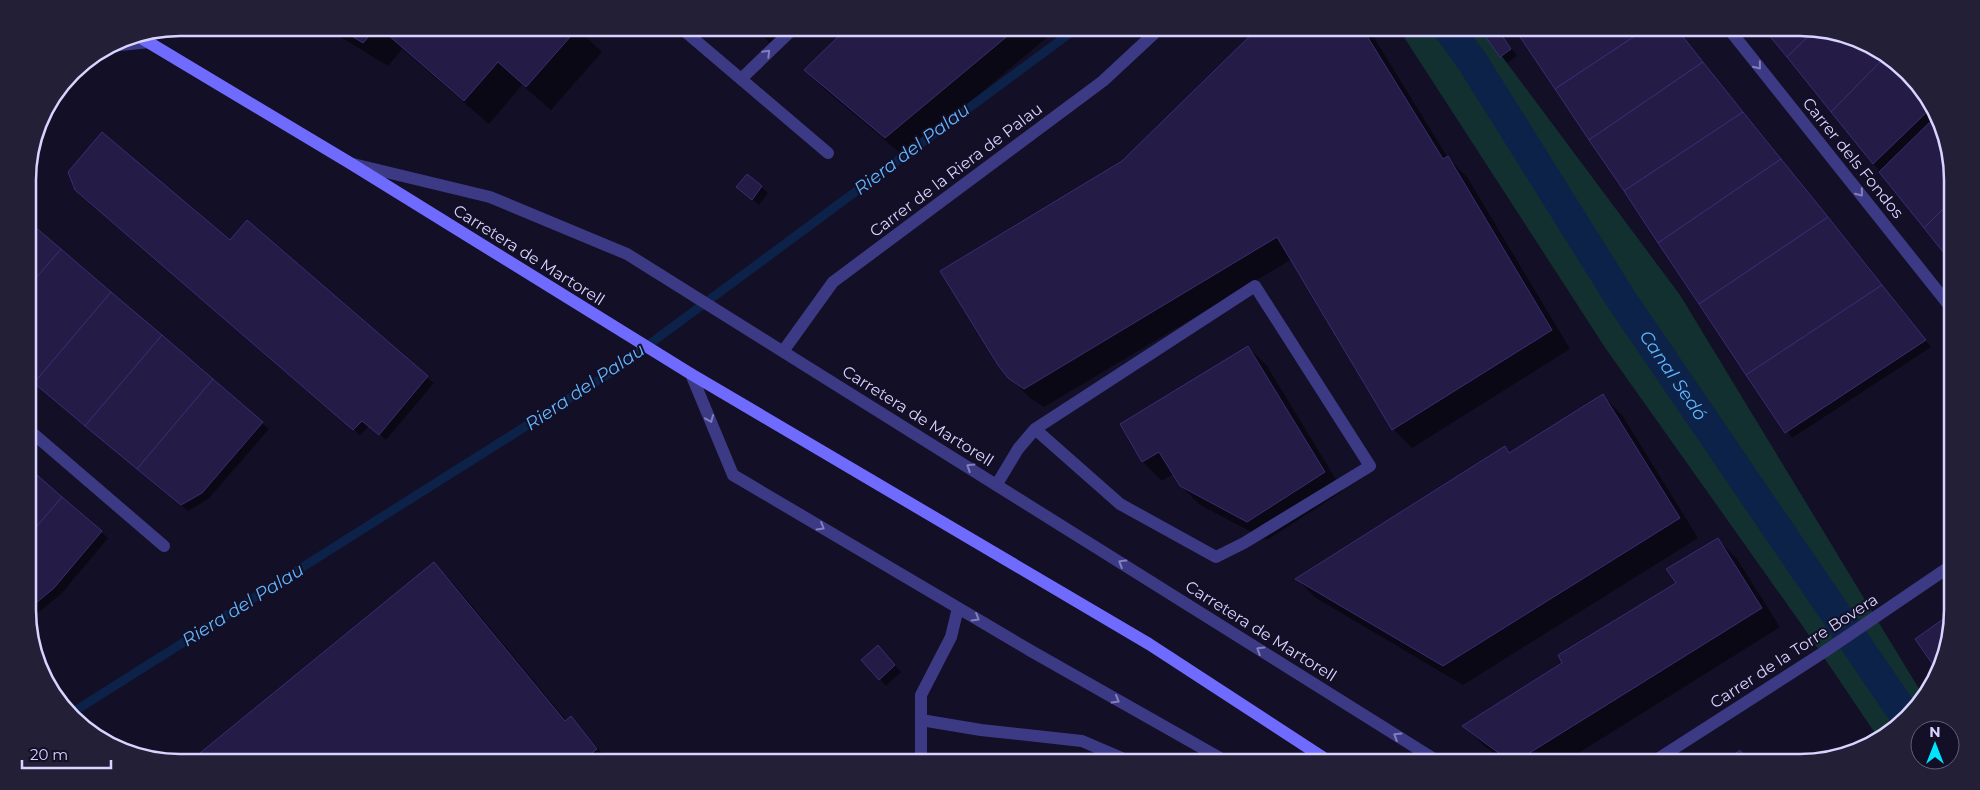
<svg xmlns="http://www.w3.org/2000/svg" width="1980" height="790" viewBox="0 0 1980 790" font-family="Montserrat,sans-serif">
  <rect width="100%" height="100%" fill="#130f26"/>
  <polygon fill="#12302f" points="1398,28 1481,28 1680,295 1924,697 1893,731 1879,739 1804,628 1606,349"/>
  <g fill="#0007">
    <polygon points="326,28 577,28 602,52 551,110 522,85 489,124 402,49 388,66"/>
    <polygon points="754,28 786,28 770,43"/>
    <polygon points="849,28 1058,28 905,157 824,89 806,70"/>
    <polygon points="1259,28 1368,28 1448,158 1467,177 1570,349 1412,448 1393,429 1292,259 1044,407 1029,397 1009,377 1123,162"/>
    <polygon points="1516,28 1675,28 1931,347 1792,438"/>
    <polygon points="1765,28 1800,28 1849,36 1893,59 1921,87 1951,160 1951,260"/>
    <polygon points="1497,30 1517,56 1507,63 1487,36"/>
    <polygon points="747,175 768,193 759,205 744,193"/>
    <polygon points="83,196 230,242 434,383 386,440 369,426 360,435"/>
    <polygon points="28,222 269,429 208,499 188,511 29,378"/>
    <polygon points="1248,347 1267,366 1343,491 1267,540 1200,505 1181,486 1173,474 1162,481 1143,462 1122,425"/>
    <polygon points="1603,396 1622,415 1698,538 1463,685 1316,598 1297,579 1505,448 1511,453"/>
    <polygon points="29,470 108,538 61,594 30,619"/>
    <polygon points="1718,540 1737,559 1780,627 1564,762 1506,762 1483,745 1464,726 1564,664 1678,583"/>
    <polygon points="434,564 453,583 567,721 571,718 610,762 191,762"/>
    <polygon points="1949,617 1951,619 1944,659 1938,671"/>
    <polygon points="884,653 901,672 886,686 880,679"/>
  </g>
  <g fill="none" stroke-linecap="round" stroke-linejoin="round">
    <polyline stroke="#0c2248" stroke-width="9" points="70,714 613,371 1077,28"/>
    <path stroke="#0c2248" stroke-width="31" id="s1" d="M1448,28L1472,61L1621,299L1906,717"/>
  </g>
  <g fill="#241b47" stroke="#3b2d73">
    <polygon points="339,28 376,28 363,43"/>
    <polygon points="380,28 578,28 526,87 498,62 464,101"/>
    <polygon points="847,28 1017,28 885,138 804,70"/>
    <polygon points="1258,28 1362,28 1443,159 1448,156 1552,330 1392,430 1277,237 1024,389 1008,378 998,365 940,271 1122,161"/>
    <polygon points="1497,28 1511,49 1500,57 1485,36"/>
    <polygon points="1514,28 1534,28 1520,37"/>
    <polygon points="1534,28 1647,28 1555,89 1520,37"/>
    <polygon points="1647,28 1676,28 1703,62 1589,140 1555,89"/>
    <polygon points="1763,28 1800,28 1815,30 1787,57"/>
    <polygon points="1815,30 1849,36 1887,55 1831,112 1787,57"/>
    <polygon points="1887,55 1921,87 1930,109 1873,164 1831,112"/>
    <polygon points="1703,62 1743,112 1624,191 1589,140"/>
    <polygon points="1743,112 1781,159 1658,243 1624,191"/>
    <polygon points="1934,118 1951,160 1951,201 1924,228 1879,172"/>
    <polygon points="102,132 230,240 247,220 428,376 379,435 362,421 353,430 75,190 68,172"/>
    <polygon points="1781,159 1828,217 1699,304 1658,243"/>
    <polygon points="747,174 762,186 752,200 736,187"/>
    <polygon points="1951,201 1951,262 1924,228"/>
    <polygon points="1828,217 1882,285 1746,375 1699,304"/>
    <polygon points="28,221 61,249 28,287"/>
    <polygon points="61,249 111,292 34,383 29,379 28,287"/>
    <polygon points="1882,285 1926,340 1785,433 1746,375"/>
    <polygon points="111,292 162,335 85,426 34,383"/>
    <polygon points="162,335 213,379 137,469 85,426"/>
    <polygon points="1248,346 1325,472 1247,522 1180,486 1159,452 1142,462 1120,424"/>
    <polygon points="213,379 263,422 202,493 181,505 137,469"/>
    <polygon points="1603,394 1680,518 1443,666 1295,579 1505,446 1509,453"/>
    <polygon points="29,468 62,497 30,534"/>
    <polygon points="62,497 102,531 54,588 30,608 30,534"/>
    <polygon points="1718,538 1762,608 1515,762 1511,762 1462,726 1562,663 1558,655 1676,583 1666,569"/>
    <polygon points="434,562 565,721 571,716 597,749 580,762 189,762"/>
    <polygon points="1949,615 1951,618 1944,659 1938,672 1915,639"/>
    <polygon points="878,645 895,665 879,680 861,660"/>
    <polygon points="1740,750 1749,762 1724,762"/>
  </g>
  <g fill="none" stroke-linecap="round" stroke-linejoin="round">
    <g stroke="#3d3a85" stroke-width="12">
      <polyline points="111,46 149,42"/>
      <polyline points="29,430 164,546"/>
      <polyline points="997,484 1018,449 1035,429 1255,286 1370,466 1244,543 1216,557 1120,504 1035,429"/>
      <polyline points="921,720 981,730 1082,741 1131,762"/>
      <polyline points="921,762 921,695 951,637 958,608"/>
    </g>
    <g stroke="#3d3a85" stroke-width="12">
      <polyline points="681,28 828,153"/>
      <polyline points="1728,28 1952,309"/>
      <polyline points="741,79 794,28"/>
      <polyline points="353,164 490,197 627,254 1439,762"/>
      <polyline points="784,350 833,282 1103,81 1160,28"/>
      <polyline points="691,374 733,475 1031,651 1227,762"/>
      <polyline points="1653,762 1824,652 1952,565"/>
    </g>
    <polyline stroke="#6f6bff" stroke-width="12" points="138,36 350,163 691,374 1149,644 1330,762"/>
  </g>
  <defs><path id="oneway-chevron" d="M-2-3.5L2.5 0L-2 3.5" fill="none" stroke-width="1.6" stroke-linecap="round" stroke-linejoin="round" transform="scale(1.25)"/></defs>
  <g stroke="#837fbc">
    <use href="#oneway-chevron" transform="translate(767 53) rotate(-45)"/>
    <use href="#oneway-chevron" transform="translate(1758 66) rotate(51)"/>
    <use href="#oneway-chevron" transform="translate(1860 193) rotate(51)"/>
    <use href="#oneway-chevron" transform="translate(710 419) rotate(68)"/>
    <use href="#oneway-chevron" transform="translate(970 467) rotate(-148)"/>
    <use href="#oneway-chevron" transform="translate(821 527) rotate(31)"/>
    <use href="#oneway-chevron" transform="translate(1122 563) rotate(-148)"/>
    <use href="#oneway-chevron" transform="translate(976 618) rotate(31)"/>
    <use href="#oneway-chevron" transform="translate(1260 650) rotate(-148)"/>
    <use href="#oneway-chevron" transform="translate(1116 700) rotate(30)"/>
    <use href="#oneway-chevron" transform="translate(1397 736) rotate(-148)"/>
  </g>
  <g text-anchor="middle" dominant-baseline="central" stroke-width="4" stroke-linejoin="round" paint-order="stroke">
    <g font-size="16" fill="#d9d4ff" stroke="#130f26">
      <text transform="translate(1853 158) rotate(51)">Carrer dels Fondos</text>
      <text transform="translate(956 170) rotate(-37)">Carrer de la Riera de Palau</text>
      <text transform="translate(529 255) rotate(32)">Carretera de Martorell</text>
      <text transform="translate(918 416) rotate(32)">Carretera de Martorell</text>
      <text transform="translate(1261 631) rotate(32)">Carretera de Martorell</text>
      <text transform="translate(1794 651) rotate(-33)">Carrer de la Torre Bovera</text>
    </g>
    <g font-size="18" font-style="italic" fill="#62b6ff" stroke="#130f26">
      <text transform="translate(912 149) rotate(-37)">Riera del Palau</text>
      <text stroke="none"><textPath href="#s1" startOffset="414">Canal Sedó</textPath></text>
      <text transform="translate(585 387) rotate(-34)">Riera del Palau</text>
      <text transform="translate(243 605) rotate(-32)">Riera del Palau</text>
    </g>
  </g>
  <path d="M0 0H1980V790H0ZM180 36H1800A144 144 0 0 1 1944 180V610A144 144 0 0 1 1800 754H180A144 144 0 0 1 36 610V180A144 144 0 0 1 180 36Z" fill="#231f37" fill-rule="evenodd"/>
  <path fill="none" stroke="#d9d4ff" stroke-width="2.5" d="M180 36H1800A144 144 0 0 1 1944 180V610A144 144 0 0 1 1800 754H180A144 144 0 0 1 36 610V180A144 144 0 0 1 180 36Z"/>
  <g transform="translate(1935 745)"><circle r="24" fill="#130f26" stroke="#625e7d"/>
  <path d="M0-4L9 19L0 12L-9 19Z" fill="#00e5ff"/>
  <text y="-8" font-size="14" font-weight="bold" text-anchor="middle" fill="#d9d4ff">N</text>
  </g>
  <path d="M22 760v8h89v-8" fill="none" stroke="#d9d4ff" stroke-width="2.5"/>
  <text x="30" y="760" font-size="15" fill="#d9d4ff" stroke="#130f26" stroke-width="4" paint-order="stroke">20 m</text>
</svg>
